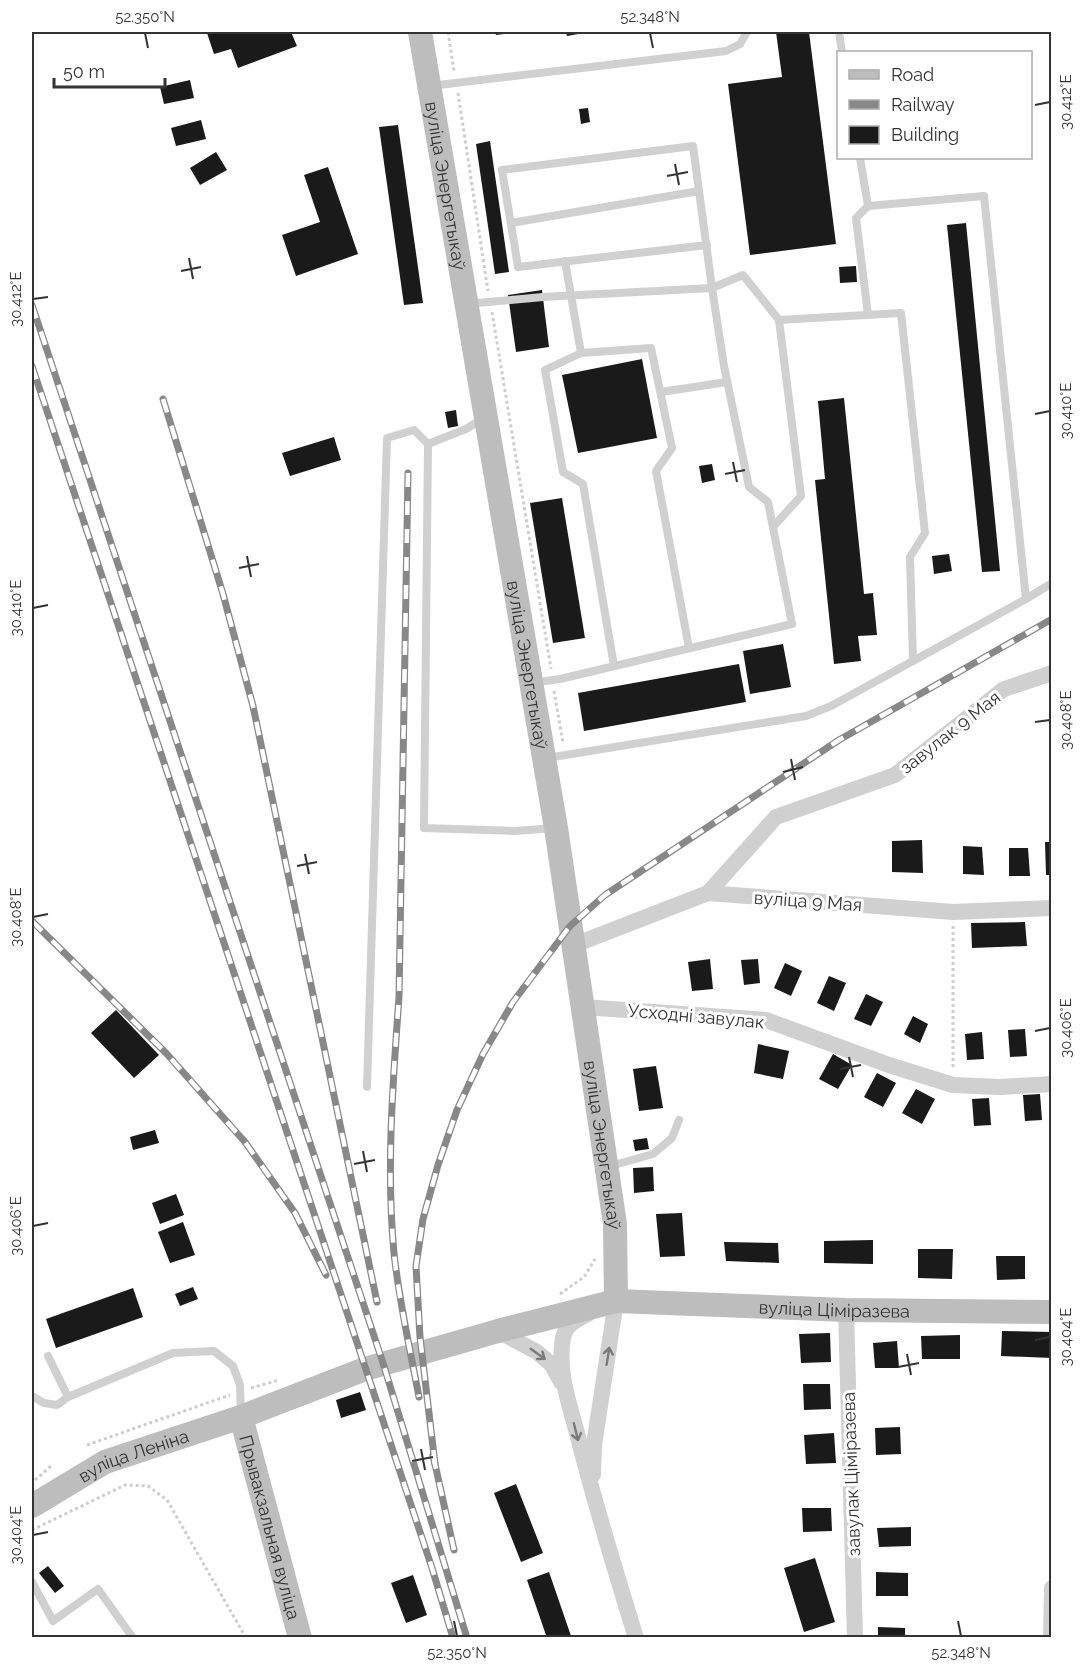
<svg xmlns="http://www.w3.org/2000/svg" width="1083" height="1669" viewBox="0 0 1083 1669" font-family="Raleway,sans-serif">
  <rect width="100%" height="100%" fill="#fff"/>
  <g fill="#1a1a1a">
    <polygon points="212,32 291,32 297,46 238,68 231,49 214,54 207,33"/>
    <polygon points="495,32 511,32 511,33 496,35"/>
    <polygon points="566,32 583,32 584,33 567,36"/>
    <polygon points="776,32 809,32 836,244 750,255 728,84 782,77"/>
    <polygon points="190,80 194,98 164,104 160,87"/>
    <polygon points="588,108 590,122 581,124 579,109"/>
    <polygon points="201,120 206,139 176,146 171,128"/>
    <polygon points="398,125 423,303 404,305 379,127"/>
    <polygon points="490,141 509,272 495,274 476,144"/>
    <polygon points="216,152 227,170 200,185 190,168"/>
    <polygon points="328,167 358,254 296,276 282,235 320,222 304,175"/>
    <polygon points="966,223 1000,571 982,572 947,225"/>
    <polygon points="856,266 857,282 840,283 839,267"/>
    <polygon points="542,290 549,347 516,352 508,295"/>
    <polygon points="642,359 657,438 578,453 562,375"/>
    <polygon points="844,398 864,594 873,593 877,635 858,636 861,661 834,664 815,480 825,479 818,401"/>
    <polygon points="456,410 458,426 448,428 445,412"/>
    <polygon points="334,437 341,460 290,476 282,453"/>
    <polygon points="712,464 715,480 702,483 699,466"/>
    <polygon points="562,498 585,638 553,643 530,503"/>
    <polygon points="949,554 952,571 934,574 932,556"/>
    <polygon points="783,644 791,687 750,694 743,651"/>
    <polygon points="739,664 746,702 584,731 578,693"/>
    <polygon points="922,840 923,873 892,872 892,841"/>
    <polygon points="1045,842 1052,842 1052,875 1046,875"/>
    <polygon points="963,846 982,847 984,875 963,874"/>
    <polygon points="1009,848 1028,848 1030,876 1009,876"/>
    <polygon points="1025,922 1027,946 972,948 971,923"/>
    <polygon points="710,959 713,989 692,991 688,962"/>
    <polygon points="758,959 760,983 744,985 741,960"/>
    <polygon points="785,963 802,971 791,996 774,988"/>
    <polygon points="829,976 846,983 834,1011 817,1003"/>
    <polygon points="866,994 883,1002 871,1026 854,1019"/>
    <polygon points="116,1010 159,1055 134,1078 91,1033"/>
    <polygon points="913,1016 928,1024 920,1043 904,1034"/>
    <polygon points="1025,1029 1027,1056 1010,1057 1008,1030"/>
    <polygon points="982,1032 984,1059 967,1060 965,1034"/>
    <polygon points="758,1044 789,1051 783,1079 754,1073"/>
    <polygon points="833,1054 852,1065 838,1089 819,1079"/>
    <polygon points="656,1066 663,1108 639,1111 633,1069"/>
    <polygon points="877,1073 896,1083 883,1107 864,1097"/>
    <polygon points="916,1089 935,1099 922,1124 902,1113"/>
    <polygon points="1040,1094 1042,1120 1025,1121 1023,1095"/>
    <polygon points="989,1098 991,1125 974,1126 972,1099"/>
    <polygon points="155,1130 159,1143 133,1150 130,1137"/>
    <polygon points="647,1138 649,1149 635,1151 633,1140"/>
    <polygon points="653,1167 654,1191 634,1193 633,1168"/>
    <polygon points="176,1194 184,1215 160,1224 152,1203"/>
    <polygon points="682,1213 685,1256 660,1257 656,1214"/>
    <polygon points="183,1222 195,1255 170,1263 158,1232"/>
    <polygon points="873,1240 873,1264 824,1263 824,1241"/>
    <polygon points="724,1242 778,1243 779,1263 726,1261"/>
    <polygon points="918,1249 953,1249 952,1279 918,1278"/>
    <polygon points="996,1256 1025,1256 1025,1279 997,1280"/>
    <polygon points="193,1287 198,1299 180,1306 175,1294"/>
    <polygon points="133,1288 143,1317 56,1348 46,1319"/>
    <polygon points="1002,1331 1052,1332 1052,1358 1001,1356"/>
    <polygon points="830,1333 831,1362 801,1363 799,1334"/>
    <polygon points="960,1335 960,1359 922,1359 921,1336"/>
    <polygon points="897,1341 899,1368 875,1368 873,1343"/>
    <polygon points="803,1384 830,1384 831,1409 804,1410"/>
    <polygon points="360,1392 366,1410 341,1418 336,1400"/>
    <polygon points="900,1427 901,1454 876,1455 875,1428"/>
    <polygon points="834,1433 836,1463 806,1464 804,1435"/>
    <polygon points="516,1484 543,1553 521,1562 494,1493"/>
    <polygon points="802,1508 831,1508 832,1531 803,1532"/>
    <polygon points="911,1527 911,1546 879,1547 877,1528"/>
    <polygon points="815,1558 835,1622 804,1632 784,1568"/>
    <polygon points="48,1566 64,1586 55,1593 39,1573"/>
    <polygon points="549,1572 571,1636 568,1638 547,1638 527,1580"/>
    <polygon points="876,1572 908,1573 908,1596 876,1596"/>
    <polygon points="413,1575 427,1615 406,1623 391,1583"/>
    <polygon points="878,1627 905,1628 905,1638 878,1638"/>
  </g>
  <g fill="none" stroke-linecap="round" stroke-linejoin="round">
    <g stroke="#cdcdcd" stroke-width="3" stroke-dasharray="3 3" stroke-linecap="butt">
      <polyline points="448,32 454,71"/>
      <polyline points="458,93 488,291"/>
      <polyline points="492,312 551,669"/>
      <polyline points="554,691 563,743"/>
      <polyline points="953,926 953,1070"/>
      <polyline points="560,1294 584,1277 595,1259"/>
      <polyline points="251,1388 279,1380"/>
      <polyline points="87,1445 230,1395"/>
      <polyline points="35,1480 52,1465"/>
      <polyline points="32,1530 125,1485 148,1486 167,1500 246,1638"/>
    </g>
    <g stroke="#d0d0d0" stroke-width="8">
      <polyline points="839,32 842,52"/>
      <polyline points="430,86 726,51 740,44 747,32"/>
      <polyline points="860,158 868,206 984,196 1026,599"/>
      <polyline points="511,223 699,191"/>
      <polyline points="707,245 518,267 502,170 693,146 712,288 743,275 779,320 801,496 773,527"/>
      <polyline points="565,261 581,353 545,370 563,472 583,484 614,666"/>
      <polyline points="467,304 543,297 712,288 724,366 749,487 768,502 792,624 560,679 532,683"/>
      <polyline points="868,315 856,218 868,206"/>
      <polyline points="779,320 901,313 925,533 910,557 913,661"/>
      <polyline points="581,353 651,348 672,448 656,471 689,648"/>
      <polyline points="661,392 727,382"/>
      <polyline points="484,418 466,429 428,444 424,828 515,831 555,828"/>
      <polyline points="547,758 806,716 831,706 1026,599 1052,583"/>
      <polyline points="367,1087 387,438 414,430 428,444"/>
      <polyline points="607,1167 653,1154 672,1138 679,1120"/>
      <polyline points="48,1356 68,1397 173,1353 214,1351 233,1366 240,1385 241,1416"/>
      <polyline points="32,1396 44,1403 57,1405 68,1397"/>
      <polyline points="32,1582 53,1621 98,1589 133,1638"/>
    </g>
    <g stroke="#d0d0d0" stroke-width="16">
      <polyline points="708,893 776,817 895,775 1004,689 1052,673"/>
      <polyline points="574,945 708,893 953,912 1052,908"/>
      <polyline points="583,1007 766,1020 889,1065 953,1085 1000,1087 1052,1084"/>
      <polyline points="846,1310 855,1638"/>
      <path d="M588,1314C576,1320 566,1324 563,1338C557,1370 569,1403 577,1433C594,1502 615,1570 636,1638"/>
      <polyline points="498,1331 537,1352 552,1365 561,1382"/>
      <polyline points="593,1475 594,1445 616,1301"/>
      <polyline points="1051,1638 1052,1588"/>
    </g>
    <g stroke="#bdbdbd" stroke-width="24">
      <path id="s1" d="M420,32L556,828L615,1224L616,1301"/>
      <path id="s2" d="M241,1417L300,1638"/>
      <path id="s3" d="M32,1506L105,1462L241,1417L365,1369L498,1331L616,1301L846,1310L1052,1312"/>
    </g>
    <defs>
      <g id="rail">
        <polyline points="32,305 383,1363 467,1638"/>
        <polyline points="32,366 432,1568 453,1638"/>
        <polyline points="163,399 223,594 253,706 377,1302"/>
        <path d="M408,473L399,997C393,1081 386,1168 394,1253C399,1301 410,1349 419,1397"/>
        <polyline points="32,921 166,1053 245,1142 295,1213 326,1275"/>
        <polyline points="433,1455 454,1550"/>
        <polyline points="435,1464 420,1337 416,1266 423,1219 438,1165 457,1110 483,1054 513,1002 570,926 605,895 839,740 1052,619"/>
      </g>
    </defs>
    <use href="#rail" stroke="#888" stroke-width="7"/>
    <use href="#rail" stroke="#fff" stroke-width="4.5" stroke-dasharray="14" stroke-linecap="butt"/>
  </g>
  <defs><path id="oneway-shaft" d="M-6 0H5M1.5-3L5.5 0L1.5 3" fill="none" stroke-width="1.6" stroke-linecap="round" stroke-linejoin="round" transform="scale(1.5)"/></defs>
  <g stroke="#7a7a7a">
    <use href="#oneway-shaft" transform="translate(538 1354) rotate(36)"/>
    <use href="#oneway-shaft" transform="translate(608 1356) rotate(-81)"/>
    <use href="#oneway-shaft" transform="translate(576 1432) rotate(76)"/>
  </g>
  <path fill="none" stroke="#333" stroke-width="2" d="M145,33L148,48M650,33L653,48M1035,105L1050,102M675,164L679,185M667,176L688,172M189,258L193,279M181,271L201,267M33,299L48,297M1035,414L1050,411M733,462L737,482M725,474L745,470M247,556L251,577M239,568L259,564M33,608L48,605M1035,722L1050,720M791,759L795,780M783,772L803,767M305,854L309,874M297,866L317,862M33,917L48,914M1035,1031L1050,1028M849,1057L853,1077M840,1069L861,1065M363,1151L367,1172M354,1164L375,1160M33,1226L48,1223M1035,1340L1050,1337M907,1354L911,1375M898,1367L919,1363M421,1449L425,1470M412,1461L433,1457M33,1535L48,1532M454,1621L457,1636M958,1621L961,1636"/>
  <g text-anchor="middle" dominant-baseline="central" stroke-width="6" stroke-linejoin="round" paint-order="stroke">
    <g font-size="18" fill="#333" stroke="#fff">
      <text stroke="none"><textPath href="#s1" startOffset="156">вуліца Энергетыкаў</textPath></text>
      <text stroke="none"><textPath href="#s1" startOffset="642">вуліца Энергетыкаў</textPath></text>
      <text transform="translate(950 732) rotate(-38)">завулак 9 Мая</text>
      <text transform="translate(808 901) rotate(4)">вуліца 9 Мая</text>
      <text transform="translate(696 1016) rotate(5)">Усходні завулак</text>
      <text stroke="none"><textPath href="#s1" startOffset="1128">вуліца Энергетыкаў</textPath></text>
      <text stroke="none"><textPath href="#s3" startOffset="840">вуліца Ціміразева</textPath></text>
      <text stroke="none"><textPath href="#s3" startOffset="114">вуліца Леніна</textPath></text>
      <text transform="translate(851 1474) rotate(-92)">завулак Ціміразева</text>
      <text stroke="none"><textPath href="#s2" startOffset="114">Прывакзальная вуліца</textPath></text>
    </g>
  </g>
  <rect width="1083" height="1669" fill="none" stroke="#ffffff" stroke-width="66"/>
  <rect x="837" y="51" width="195" height="108" fill="#ffffff" stroke="#adadad" stroke-width="1.5"/>
  <rect x="849" y="70" width="30" height="9" fill="#bdbdbd" stroke="#adadad" stroke-width="1.5"/>
  <text x="891" y="81" font-size="18" fill="#333333">Road</text>
  <rect x="849" y="100" width="30" height="9" fill="#888888" stroke="#adadad" stroke-width="1.5"/>
  <text x="891" y="111" font-size="18" fill="#333333">Railway</text>
  <rect x="849" y="126" width="30" height="18" fill="#1a1a1a" stroke="#adadad" stroke-width="1.5"/>
  <text x="891" y="141" font-size="18" fill="#333333">Building</text>
  <path d="M54 78v9h111v-9" fill="none" stroke="#333333" stroke-width="3"/>
  <text x="63" y="78" font-size="18" fill="#333333" stroke="#ffffff" stroke-width="4.5" paint-order="stroke">50 m</text>
  <rect x="33" y="33" width="1017" height="1603" fill="none" stroke="#333" stroke-width="2"/>
  <g font-size="15" text-anchor="middle" fill="#333">
    <text x="145" y="22">52.350°N</text>
    <text x="650" y="22">52.348°N</text>
    <text transform="translate(1066 102) rotate(-90)" y="5">30.412°E</text>
    <text transform="translate(16 299) rotate(-90)" y="5">30.412°E</text>
    <text transform="translate(1066 411) rotate(-90)" y="5">30.410°E</text>
    <text transform="translate(16 608) rotate(-90)" y="5">30.410°E</text>
    <text transform="translate(1066 720) rotate(-90)" y="5">30.408°E</text>
    <text transform="translate(16 917) rotate(-90)" y="5">30.408°E</text>
    <text transform="translate(1066 1028) rotate(-90)" y="5">30.406°E</text>
    <text transform="translate(16 1226) rotate(-90)" y="5">30.406°E</text>
    <text transform="translate(1066 1337) rotate(-90)" y="5">30.404°E</text>
    <text transform="translate(16 1535) rotate(-90)" y="5">30.404°E</text>
    <text x="457" y="1658">52.350°N</text>
    <text x="961" y="1658">52.348°N</text>
  </g>
</svg>
